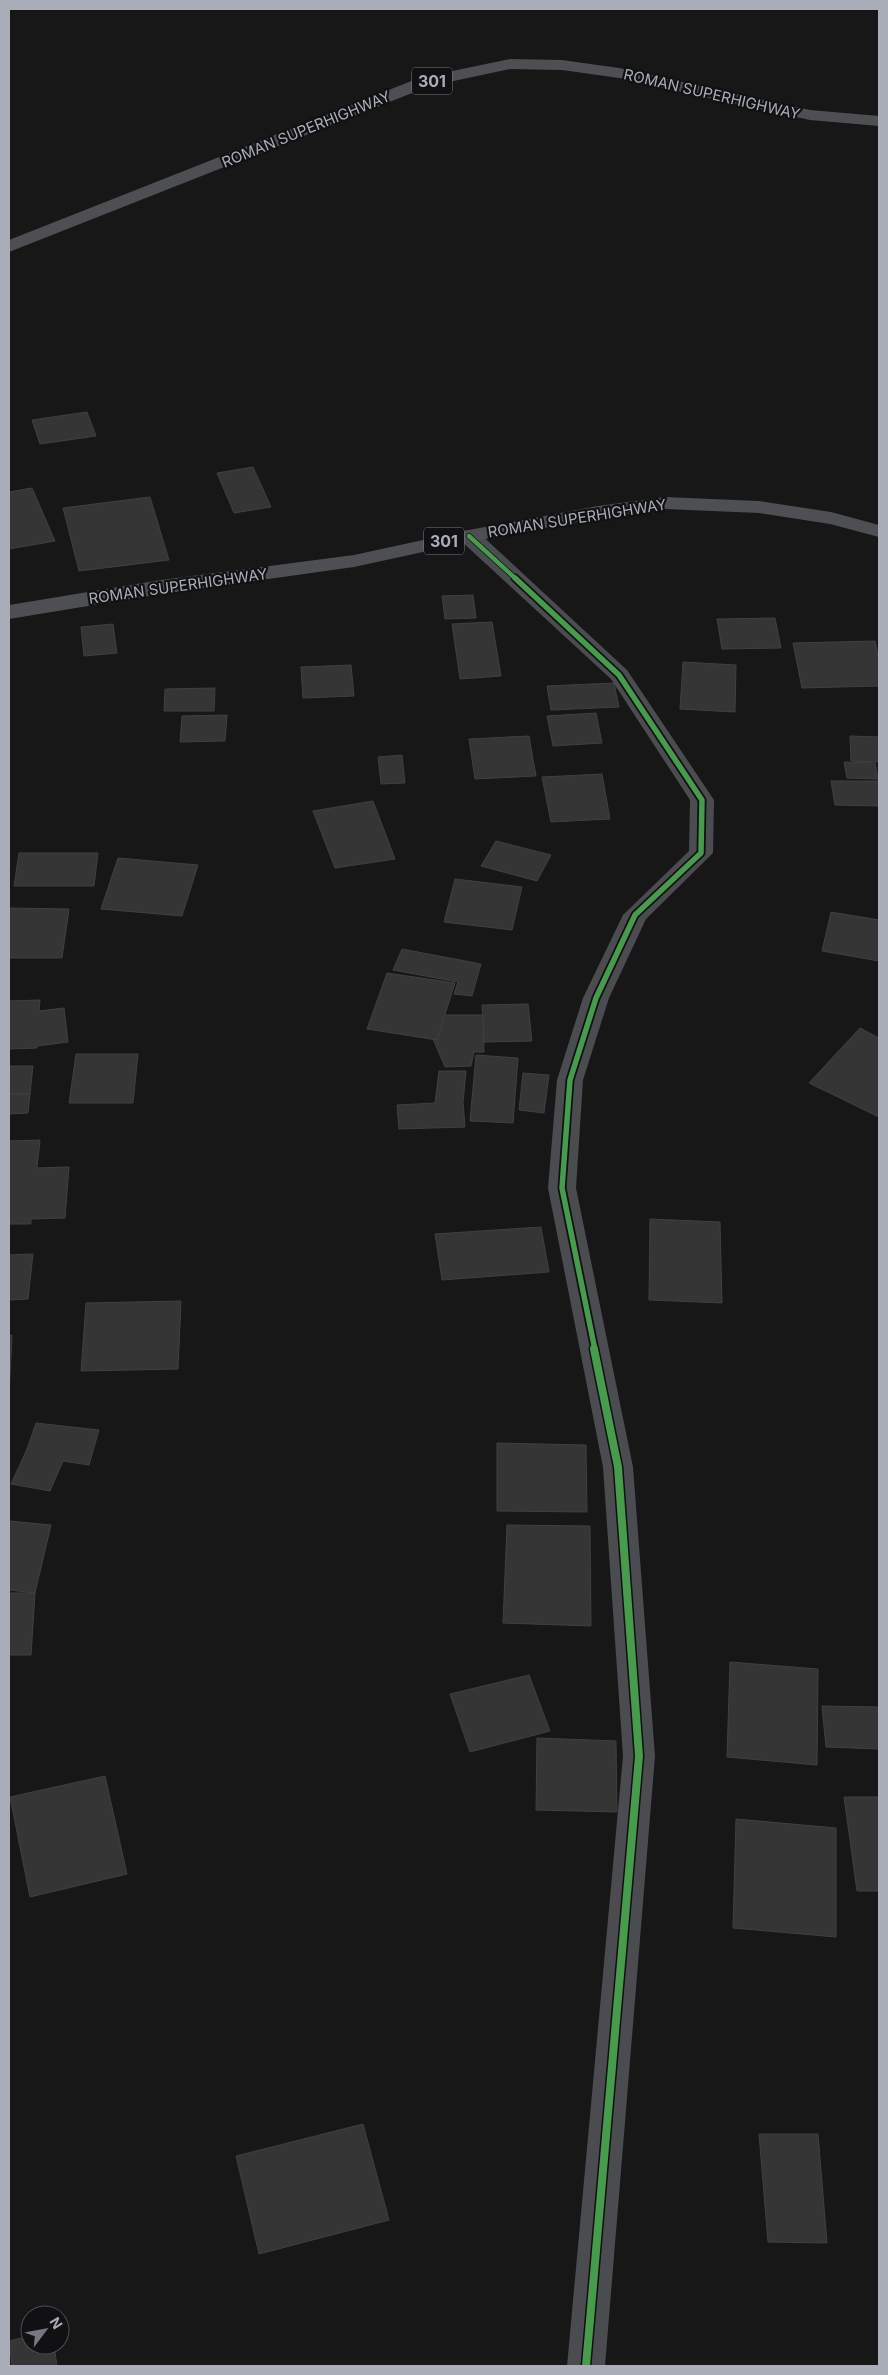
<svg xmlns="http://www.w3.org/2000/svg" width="888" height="2375" viewBox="0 0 888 2375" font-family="Inter,sans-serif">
  <rect width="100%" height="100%" fill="#171717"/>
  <g fill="#353536" stroke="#3f4043">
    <polygon points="87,412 96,436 40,444 32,420"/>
    <polygon points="253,467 271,507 234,513 217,473"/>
    <polygon points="32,488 55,541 9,549 9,492"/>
    <polygon points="150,497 169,560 79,571 63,508"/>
    <polygon points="473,595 476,618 445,619 442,596"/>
    <polygon points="775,618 781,648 722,649 717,619"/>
    <polygon points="492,622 501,676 460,679 452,624"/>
    <polygon points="113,624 117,653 84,656 81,627"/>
    <polygon points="875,641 879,660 879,686 802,688 793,643"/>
    <polygon points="683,662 736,665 735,712 680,709"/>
    <polygon points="351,665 354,696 303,698 301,667"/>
    <polygon points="614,683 619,707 551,710 547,686"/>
    <polygon points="215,688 214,711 164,711 165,689"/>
    <polygon points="596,713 602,743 553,746 547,716"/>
    <polygon points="227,715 225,741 180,742 182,716"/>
    <polygon points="529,736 536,776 475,779 469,739"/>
    <polygon points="850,736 879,737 879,762 851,761"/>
    <polygon points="402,755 405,783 381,784 378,757"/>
    <polygon points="844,762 875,763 878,779 847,778"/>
    <polygon points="602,774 610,819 551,822 542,777"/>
    <polygon points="831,781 879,781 879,806 835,805"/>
    <polygon points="373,801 395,859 335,868 313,811"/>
    <polygon points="496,841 551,855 537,881 481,866"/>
    <polygon points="19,853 98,853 94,886 14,886"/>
    <polygon points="118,858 198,865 182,916 101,909"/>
    <polygon points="455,879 522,887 512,930 444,922"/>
    <polygon points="9,908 69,909 62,958 9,958"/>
    <polygon points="831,912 879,920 879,961 822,951"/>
    <polygon points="402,949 481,964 472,996 454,994 458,982 393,970"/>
    <polygon points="387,973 455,983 437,1040 367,1029"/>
    <polygon points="40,1000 39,1011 64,1008 68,1042 37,1046 37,1048 9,1049 9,1001"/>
    <polygon points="528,1004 532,1041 484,1042 482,1005"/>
    <polygon points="445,1015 483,1015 484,1052 474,1052 471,1066 445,1067 433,1039 437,1040"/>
    <polygon points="860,1028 879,1038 879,1117 809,1083"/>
    <polygon points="76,1054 138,1054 133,1103 69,1103"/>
    <polygon points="476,1055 518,1058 513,1123 470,1121"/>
    <polygon points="9,1066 33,1066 30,1094 9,1094"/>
    <polygon points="439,1071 466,1071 463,1102 465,1127 399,1129 397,1105 435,1103"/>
    <polygon points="523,1073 549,1075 544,1113 519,1110"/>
    <polygon points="9,1094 30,1094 28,1113 9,1114"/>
    <polygon points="40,1140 37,1168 69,1167 65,1218 31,1219 31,1224 9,1224 9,1141"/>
    <polygon points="650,1219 720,1222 722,1303 649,1300"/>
    <polygon points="541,1227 549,1272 442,1280 435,1234"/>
    <polygon points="33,1254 28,1299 9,1300 9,1255"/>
    <polygon points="181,1301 178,1369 81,1371 86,1303"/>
    <polygon points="12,1335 9,1397 9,1336"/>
    <polygon points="36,1423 99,1430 89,1465 63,1461 50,1491 11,1484 27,1449"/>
    <polygon points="497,1443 586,1445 587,1512 497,1511"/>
    <polygon points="9,1521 51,1525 35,1593 9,1590"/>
    <polygon points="507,1525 590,1526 591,1626 503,1623"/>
    <polygon points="9,1593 35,1593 31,1655 9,1655"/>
    <polygon points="730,1662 818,1669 817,1765 727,1757"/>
    <polygon points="529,1675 550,1731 470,1752 450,1694"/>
    <polygon points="822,1706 879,1707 879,1749 826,1747"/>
    <polygon points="537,1738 616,1741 617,1812 536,1810"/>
    <polygon points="105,1776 127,1874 30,1897 10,1797"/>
    <polygon points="844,1797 879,1797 879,1891 857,1891"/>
    <polygon points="736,1819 836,1828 836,1937 733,1928"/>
    <polygon points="363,2124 389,2220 259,2254 236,2156"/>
    <polygon points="759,2134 818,2134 827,2243 768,2242"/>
    <polygon points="30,2336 30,2345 54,2345 57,2366 12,2366 9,2341"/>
  </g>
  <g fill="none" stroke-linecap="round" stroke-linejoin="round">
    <polygon fill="#4b4c50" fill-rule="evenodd" points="469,530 477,531 627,670 714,800 713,853 646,919 609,998 583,1080 576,1188 633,1467 655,1756 605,2366 567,2366 623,1756 603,1467 548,1188 557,1080 583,998 623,915 689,851 690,800 611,679 461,541 458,536 461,531"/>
    <g fill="#4d4f52" fill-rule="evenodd">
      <polygon points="510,59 562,60 619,68 810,110 879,116 879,126 810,120 619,78 562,70 510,69 430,86 9,252 9,240 419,78"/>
      <polygon points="665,497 759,501 831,512 879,525 879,537 830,524 759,513 665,509 598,518 469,542 354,567 161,594 9,619 9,605 161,580 354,555 469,530 598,506"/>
    </g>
    <defs>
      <polyline id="cycleway-far2" points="469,536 516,579"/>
      <polyline id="cycleway-far1" points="515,578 619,675 702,800 701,853 635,915 596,998 570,1080 562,1188 595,1350"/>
      <polyline id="cycleway" points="586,2366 639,1756 618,1467 594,1349"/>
    </defs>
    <use href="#cycleway-far2" stroke="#111113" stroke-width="6"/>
    <use href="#cycleway-far1" stroke="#111113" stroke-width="9"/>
    <use href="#cycleway" stroke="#111113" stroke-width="11"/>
    <use href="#cycleway-far2" stroke="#469c4c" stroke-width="4.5"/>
    <use href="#cycleway-far1" stroke="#469c4c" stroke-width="5.5"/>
    <use href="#cycleway" stroke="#469c4c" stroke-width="8"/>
  </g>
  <g text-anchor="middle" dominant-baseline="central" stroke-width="4.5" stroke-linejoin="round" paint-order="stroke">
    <g font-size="15" fill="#a8adb8" stroke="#111113">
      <text transform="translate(712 94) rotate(13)">ROMAN SUPERHIGHWAY</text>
      <text transform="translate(306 129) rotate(-22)">ROMAN SUPERHIGHWAY</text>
      <text transform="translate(577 518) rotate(-9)">ROMAN SUPERHIGHWAY</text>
      <text transform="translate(178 586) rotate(-8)">ROMAN SUPERHIGHWAY</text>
    </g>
    <g fill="#111113" stroke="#7b7e86" stroke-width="1">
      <rect x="412" y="67.5" width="40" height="27" rx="4"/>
      <rect x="424" y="527.5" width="40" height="27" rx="4"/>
    </g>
    <g font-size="16" font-weight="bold" fill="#a8adb8">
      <text x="432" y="81">301</text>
      <text x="444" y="541">301</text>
    </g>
  </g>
  <rect width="888" height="2375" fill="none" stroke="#a8adb8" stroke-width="20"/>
  <g transform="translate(45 2330) rotate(58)"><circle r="24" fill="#111113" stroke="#4d4f55"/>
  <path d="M0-4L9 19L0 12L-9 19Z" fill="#757880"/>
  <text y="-8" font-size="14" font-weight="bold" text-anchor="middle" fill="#a8adb8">N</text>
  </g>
</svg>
